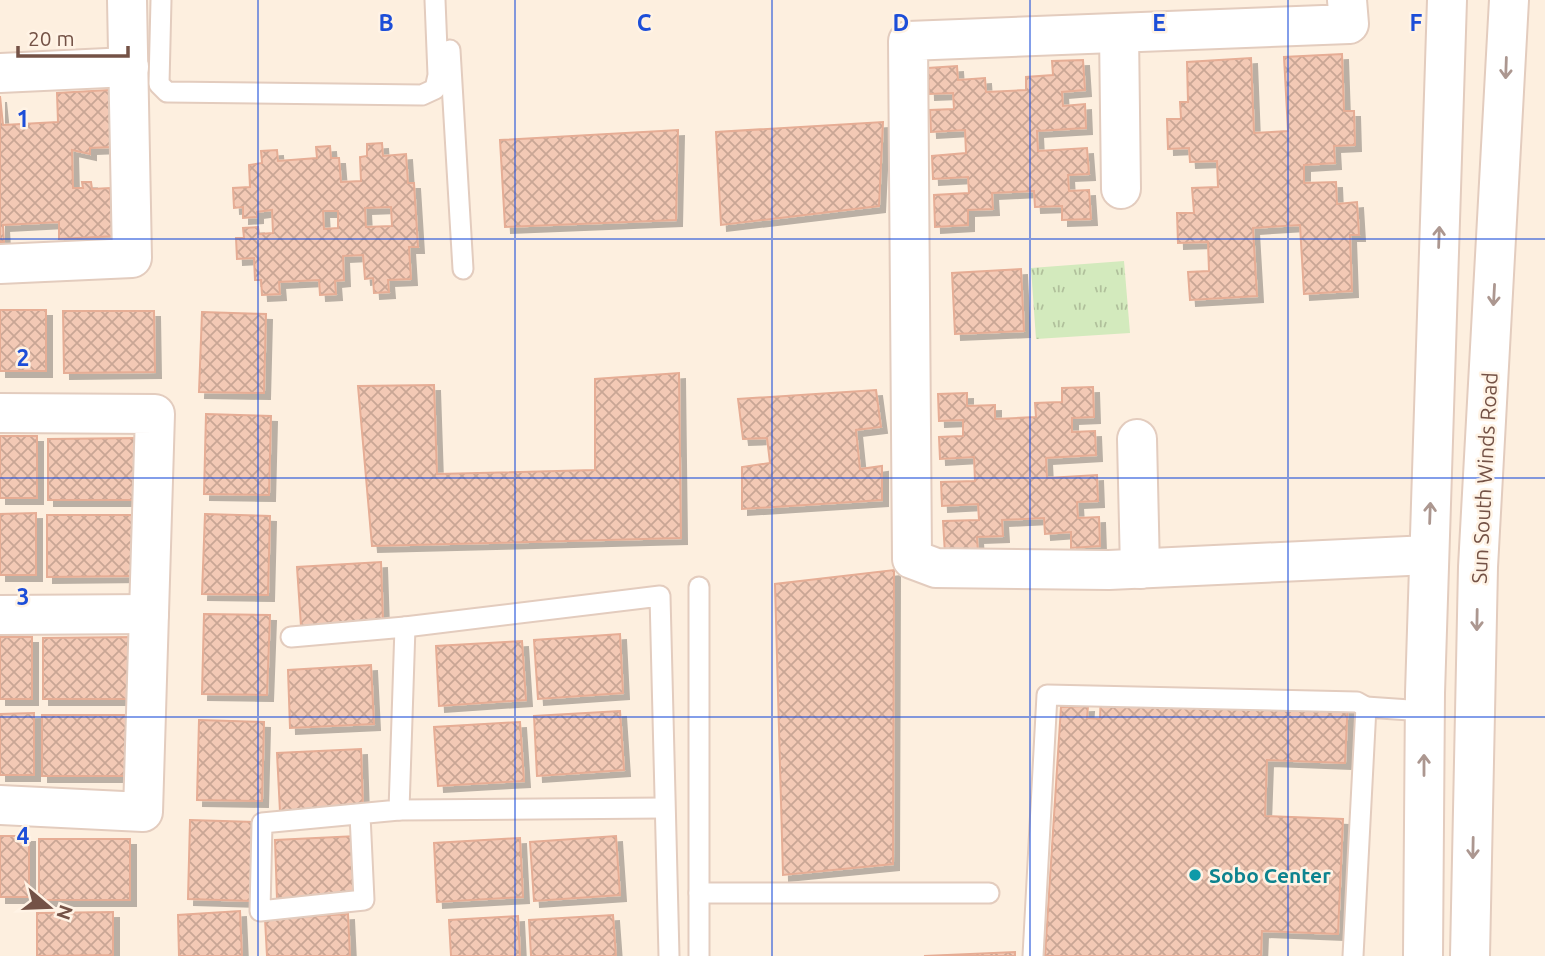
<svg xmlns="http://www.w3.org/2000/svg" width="1545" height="956" viewBox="0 0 1545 956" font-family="Ubuntu,sans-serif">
  <defs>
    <pattern id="grass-tufts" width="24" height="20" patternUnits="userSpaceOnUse" patternTransform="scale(1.75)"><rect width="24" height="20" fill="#d3eabd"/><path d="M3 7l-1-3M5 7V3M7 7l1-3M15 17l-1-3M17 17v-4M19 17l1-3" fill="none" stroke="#b0c09b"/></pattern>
    <pattern id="building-cross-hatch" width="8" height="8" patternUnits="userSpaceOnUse" patternTransform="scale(1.75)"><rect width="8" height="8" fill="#f3c9b5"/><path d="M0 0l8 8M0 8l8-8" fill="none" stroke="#c9a695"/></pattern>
    <filter id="shadow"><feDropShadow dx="6" dy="6" stdDeviation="0" flood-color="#0004"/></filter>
  </defs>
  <rect width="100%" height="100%" fill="#fdefdf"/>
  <polygon fill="url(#grass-tufts)" points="1124,261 1130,333 1036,339 1031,268"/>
  <g fill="url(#building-cross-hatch)" stroke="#e6ad95" stroke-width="2" fill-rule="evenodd" filter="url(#shadow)">
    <polygon points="1342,54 1344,111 1354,111 1355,145 1334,146 1335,163 1304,165 1304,183 1336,182 1337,204 1357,202 1359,235 1350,235 1352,291 1304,294 1300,225 1253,228 1257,296 1190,300 1188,272 1209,271 1208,242 1178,243 1177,213 1194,213 1192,188 1218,187 1217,161 1190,162 1189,148 1168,149 1167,119 1181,119 1180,102 1188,102 1187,62 1251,58 1254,133 1288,131 1284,57"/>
    <polygon points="1083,60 1085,90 1062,92 1063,106 1085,104 1086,128 1037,131 1038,151 1087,148 1089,174 1068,175 1069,191 1089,190 1091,219 1062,220 1062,206 1035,207 1034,191 992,193 993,209 968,210 968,225 935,227 934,195 969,193 968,177 933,179 932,156 966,153 965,130 931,132 930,110 954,109 953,93 929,94 928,68 957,66 958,80 985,78 986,92 1026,90 1026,77 1053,75 1052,61"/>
    <polygon points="109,90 113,147 90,148 90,154 72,150 73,188 83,188 82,182 91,182 92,189 110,188 111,204 124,203 115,236 59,239 59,222 3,225 4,242 0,242 0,96 3,125 58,122 57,93"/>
    <polygon points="883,122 879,206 721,225 716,132"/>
    <polygon points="678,130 676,220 505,227 500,140"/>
    <path d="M382,143L383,156L406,154L408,183H414L418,247H409L411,279L388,280L389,292L374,293L373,278L365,279L363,255L343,256L344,280L335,281L336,294L320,295L319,280L279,282L280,294L262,295L261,280H255L254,258L237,259L236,238H244L243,228L258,227L259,234L273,233L272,210L257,212V217L243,218V207L234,208L233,188L250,187L249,165L262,163L261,151L277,150L278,161L317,158L316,147L330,146L331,158H339L341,182L361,181L360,157L367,156V144ZM391,207L392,226L366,227L365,208ZM323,211H338V228L324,229Z"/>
    <polygon points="1021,269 1024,331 955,334 952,273"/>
    <rect x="0" y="310" width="46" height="61"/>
    <polygon points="63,311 154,311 155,372 64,373"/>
    <polygon points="202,312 266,314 264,393 199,392"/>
    <polygon points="679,373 681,538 372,546 358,386 434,385 437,474 595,470 595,379"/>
    <polygon points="1093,387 1094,417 1072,418 1072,432 1095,431 1096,455 1046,458 1047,478 1097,475 1098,501 1077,502 1078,518 1099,517 1100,546 1071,548 1071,532 1045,534 1044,518 1002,520 1003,536 977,537 978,552 945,554 943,521 979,520 978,504 942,506 941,482 975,481 974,457 940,459 939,437 963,436 963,420 939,421 938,394 967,393 967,406 995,405 995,419 1036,417 1035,403 1062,402 1062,388"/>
    <polygon points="876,390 881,427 856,430 860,469 882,466 882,500 742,509 742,467 770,463 767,438 743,439 738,399"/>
    <polygon points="206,414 271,416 269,495 204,494"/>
    <rect x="0" y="436" width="37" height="62"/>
    <polygon points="140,438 140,500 48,500 48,439"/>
    <polygon points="36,513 36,575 0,575 0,514"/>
    <polygon points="205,514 270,516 268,595 202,594"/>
    <polygon points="47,515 138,515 138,576 47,577"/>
    <polygon points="381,562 383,621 301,626 297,567"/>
    <polygon points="894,570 893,864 783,875 775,584"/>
    <polygon points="204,614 270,615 267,695 202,694"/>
    <polygon points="620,634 623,693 538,699 534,640"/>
    <rect x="0" y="637" width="32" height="62"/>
    <polygon points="134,637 134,699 43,699 43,638"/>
    <polygon points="522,641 526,700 439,706 436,646"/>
    <polygon points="371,665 374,724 290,728 288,670"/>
    <polygon points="1101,689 1348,699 1345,763 1267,760 1265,816 1343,819 1338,934 1262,931 1261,956 1045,956 1061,707 1088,706 1087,718 1100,719"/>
    <polygon points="620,711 624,770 537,776 534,716"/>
    <polygon points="34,713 34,775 0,775 0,714"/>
    <rect x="42" y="715" width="91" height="61"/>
    <polygon points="199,720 264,722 262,801 197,800"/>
    <polygon points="520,722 524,781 438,786 434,727"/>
    <polygon points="361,749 363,808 280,812 277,753"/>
    <polygon points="190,820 255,822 253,901 188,899"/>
    <rect x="0" y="836" width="29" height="61"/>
    <polygon points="357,836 361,895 277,899 275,840"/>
    <polygon points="616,836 620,895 534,901 530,842"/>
    <polygon points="520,838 523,897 437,902 434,843"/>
    <rect x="39" y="839" width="91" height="61"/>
    <polygon points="240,911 242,956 179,956 178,915"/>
    <polygon points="113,912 113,955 37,956 37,913"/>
    <polygon points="348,914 350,956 267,956 265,919"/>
    <polygon points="613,915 616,956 531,956 529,920"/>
    <polygon points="518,916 520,956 451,956 449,920"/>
    <polygon points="1015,952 1015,956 924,956"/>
  </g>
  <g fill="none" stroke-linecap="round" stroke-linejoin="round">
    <defs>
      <g id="service">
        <polyline points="161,0 159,84 167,92 422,95 435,89 438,75 435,0"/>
        <polyline points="450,50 463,269"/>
        <polyline points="699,587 699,956"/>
        <polyline points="405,627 660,596 669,956"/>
        <polyline points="291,637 405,627 399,810 262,823 260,911 364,900 360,815"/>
        <polyline points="399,810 663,808"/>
        <polyline points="699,893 989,893"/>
        <polyline points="1033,956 1047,695 1357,702 1366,707"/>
        <polyline points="1353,956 1366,707 1424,711"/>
      </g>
      <g id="minor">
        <polyline points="1347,0 1349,24 908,41 912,559 936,568 1109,570 1429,555"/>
        <polyline points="1119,33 1121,189"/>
        <polyline points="0,73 129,67"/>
        <polyline points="0,264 132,258 127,0"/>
        <polyline points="0,413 155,414 143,812 0,805"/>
        <polyline points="1137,439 1140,569"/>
        <polyline points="0,615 149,614"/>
      </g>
      <g id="tertiary">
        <polyline points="1423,956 1425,693 1447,0"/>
        <polyline points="1470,956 1478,567 1509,0"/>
      </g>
    </defs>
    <use href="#service" stroke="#e3ccbe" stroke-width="23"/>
    <use href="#minor" stroke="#e3ccbe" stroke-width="42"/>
    <use href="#tertiary" stroke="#e3ccbe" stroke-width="42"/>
    <use href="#service" stroke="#fff" stroke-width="19"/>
    <use href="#minor" stroke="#fff" stroke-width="38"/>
    <use href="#tertiary" stroke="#fff" stroke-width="38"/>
  </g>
  <defs><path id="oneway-shaft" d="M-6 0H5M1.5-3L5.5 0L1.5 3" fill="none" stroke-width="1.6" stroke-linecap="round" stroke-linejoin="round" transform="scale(1.75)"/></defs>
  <g stroke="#ac9790">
    <use href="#oneway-shaft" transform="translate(1506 68) rotate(92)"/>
    <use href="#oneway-shaft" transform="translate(1439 237) rotate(-88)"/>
    <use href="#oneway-shaft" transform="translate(1494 295) rotate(93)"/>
    <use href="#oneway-shaft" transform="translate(1430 513) rotate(-88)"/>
    <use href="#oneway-shaft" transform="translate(1477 620) rotate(91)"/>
    <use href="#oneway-shaft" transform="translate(1424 765) rotate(-90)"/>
    <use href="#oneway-shaft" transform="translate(1473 848) rotate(91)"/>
  </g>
  <path fill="none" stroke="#1d4ed8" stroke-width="2" stroke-opacity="0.55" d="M258,0V956M515,0V956M772,0V956M1030,0V956M1288,0V956M0,239H1545M0,478H1545M0,717H1545"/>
  <circle fill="#0f9aa8" stroke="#fff3e5" stroke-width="2.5" cx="1195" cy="875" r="7"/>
  <g text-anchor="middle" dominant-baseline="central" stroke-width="5" stroke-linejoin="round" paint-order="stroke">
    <g font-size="21" fill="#745246" stroke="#fff3e5">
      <text transform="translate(1484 478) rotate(-87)">Sun South Winds Road</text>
    </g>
    <g font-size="21" font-weight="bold" fill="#0d838f" stroke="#fff3e5" text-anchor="start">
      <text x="1209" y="875">Sobo Center</text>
    </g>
  </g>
  <g font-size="23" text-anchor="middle" font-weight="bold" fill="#1d4ed8" stroke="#fff3e5" stroke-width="5" stroke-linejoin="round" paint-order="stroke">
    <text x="386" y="31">B</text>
    <text x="644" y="31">C</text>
    <text x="901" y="31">D</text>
    <text x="1159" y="31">E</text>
    <text x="1416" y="31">F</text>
    <text x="23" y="127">1</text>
    <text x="23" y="366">2</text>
    <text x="23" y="605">3</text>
    <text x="23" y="844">4</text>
  </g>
  <g transform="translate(49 907) rotate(109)" stroke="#fff3e5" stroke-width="5" paint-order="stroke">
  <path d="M0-5L12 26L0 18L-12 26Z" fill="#745246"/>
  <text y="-10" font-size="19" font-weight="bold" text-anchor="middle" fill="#745246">N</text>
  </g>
  <path d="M18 46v10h110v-10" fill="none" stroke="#745246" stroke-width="3.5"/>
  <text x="28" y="46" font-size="21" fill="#745246" stroke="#fff3e5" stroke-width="5" paint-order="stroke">20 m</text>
</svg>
